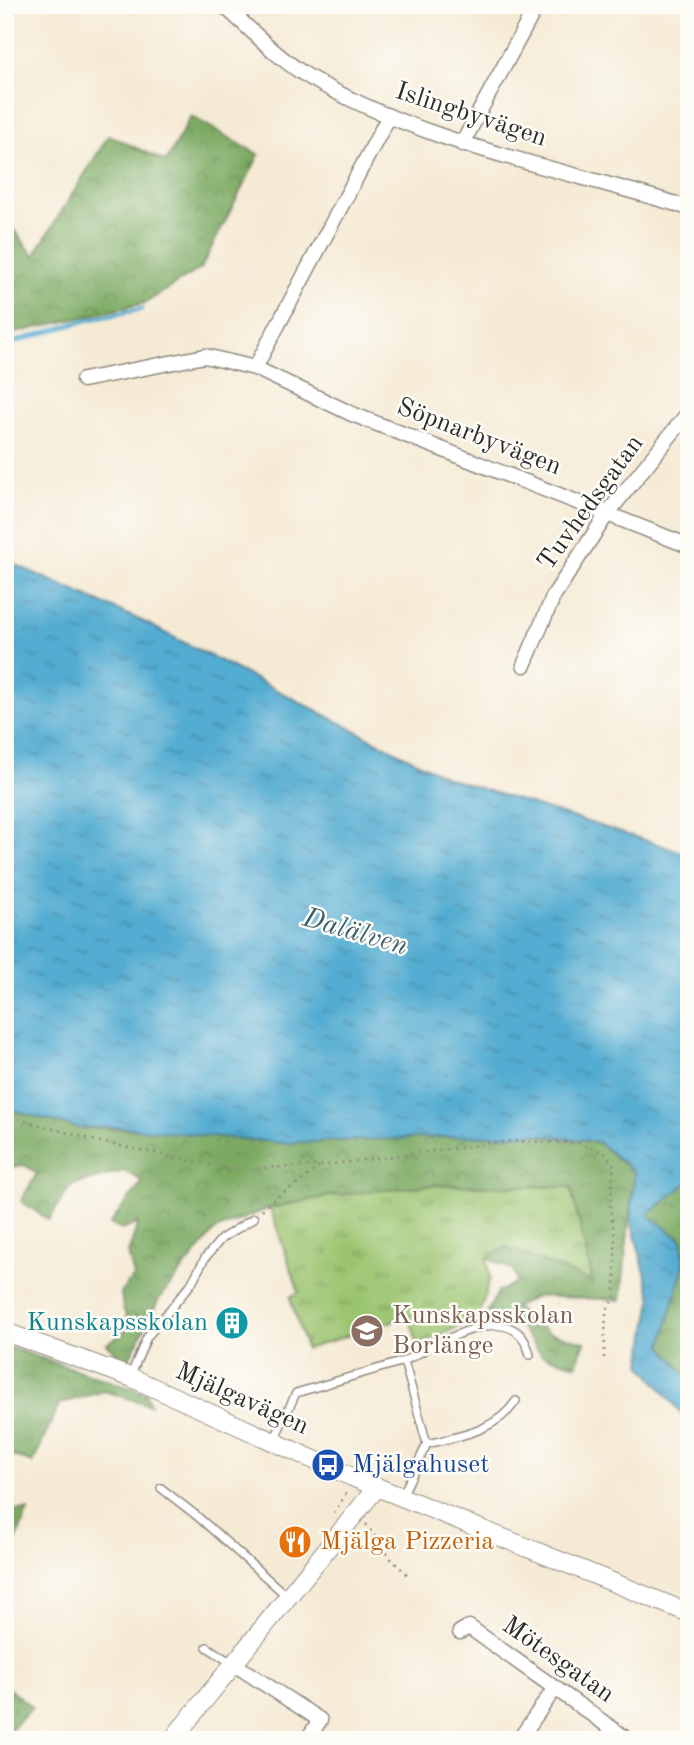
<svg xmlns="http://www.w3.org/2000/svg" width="694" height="1745" viewBox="0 0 694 1745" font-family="'Old Standard TT',serif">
  <defs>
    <pattern id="grass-tufts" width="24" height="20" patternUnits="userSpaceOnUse" patternTransform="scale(1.75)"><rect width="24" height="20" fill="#9bc470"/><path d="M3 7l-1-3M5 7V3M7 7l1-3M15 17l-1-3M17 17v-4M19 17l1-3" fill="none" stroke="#7f9f5c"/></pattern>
    <pattern id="forest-crowns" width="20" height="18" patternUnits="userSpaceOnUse" patternTransform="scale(1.75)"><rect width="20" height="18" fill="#7caa62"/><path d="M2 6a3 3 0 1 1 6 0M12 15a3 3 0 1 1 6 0" fill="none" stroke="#668b51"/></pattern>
    <pattern id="water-ripples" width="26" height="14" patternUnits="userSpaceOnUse" patternTransform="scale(1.75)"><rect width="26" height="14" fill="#53acd1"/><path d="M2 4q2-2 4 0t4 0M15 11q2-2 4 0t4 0" fill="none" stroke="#458caa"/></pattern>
  </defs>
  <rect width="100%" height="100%" fill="#fdfcf7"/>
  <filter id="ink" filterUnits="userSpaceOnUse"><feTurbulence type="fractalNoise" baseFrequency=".0143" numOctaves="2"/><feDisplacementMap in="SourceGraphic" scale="14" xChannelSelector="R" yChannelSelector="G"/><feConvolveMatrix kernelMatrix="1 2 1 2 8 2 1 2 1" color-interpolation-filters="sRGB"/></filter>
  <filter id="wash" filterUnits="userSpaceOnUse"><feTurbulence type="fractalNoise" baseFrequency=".00686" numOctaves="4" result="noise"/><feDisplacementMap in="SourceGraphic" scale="28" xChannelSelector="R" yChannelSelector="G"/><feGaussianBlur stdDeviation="1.57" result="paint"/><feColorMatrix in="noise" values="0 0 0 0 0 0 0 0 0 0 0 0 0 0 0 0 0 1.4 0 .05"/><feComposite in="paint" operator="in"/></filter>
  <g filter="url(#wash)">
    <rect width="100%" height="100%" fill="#f5ead4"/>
    <polygon fill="url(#grass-tufts)" stroke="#63784e" stroke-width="2" points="432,1185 571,1187 593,1283 506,1247 487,1258 490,1279 478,1318 418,1345 409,1316 306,1349 290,1297 299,1292 270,1208 329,1196"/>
    <g fill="url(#forest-crowns)" stroke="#546a46" stroke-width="2">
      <polygon points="191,116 259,155 201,268 145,303 5,335 5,218 34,256 109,135 166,162"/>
      <polygon points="5,1108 78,1128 532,1134 598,1142 634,1172 621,1300 538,1296 514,1307 549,1333 585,1342 576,1365 542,1355 520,1327 487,1312 498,1292 517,1282 513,1270 487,1258 506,1247 593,1282 571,1187 432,1185 329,1196 270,1208 215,1230 159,1299 127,1363 107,1344 131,1326 123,1309 121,1292 134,1276 128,1253 138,1223 122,1230 110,1224 143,1181 124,1171 71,1185 49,1220 21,1201 37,1173 24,1165 5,1168"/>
      <polygon points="689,1181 689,1380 662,1345 684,1264 648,1215"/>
      <polygon points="5,1346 146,1393 150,1405 104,1391 59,1404 33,1463 5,1453"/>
      <polygon points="28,1510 5,1569 5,1511"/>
      <polygon points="5,1686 32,1707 5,1735"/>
    </g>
    <polygon fill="url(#water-ripples)" stroke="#3f6c7e" stroke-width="2" points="5,560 142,621 448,778 689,854 689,1181 648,1215 682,1240 684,1264 662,1345 689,1380 689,1423 641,1364 652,1299 631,1220 634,1172 598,1142 532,1134 283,1143 118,1127 78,1128 5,1108"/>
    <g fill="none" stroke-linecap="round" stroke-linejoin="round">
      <polyline stroke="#53acd1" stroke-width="4.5" points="5,345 87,320 142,309"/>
    </g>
  </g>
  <g filter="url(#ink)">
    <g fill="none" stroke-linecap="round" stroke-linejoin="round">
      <defs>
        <g id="service">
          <path d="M404,1361C437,1345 516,1293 530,1355"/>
          <polyline points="130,1377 147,1337 191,1284 205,1258 221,1239 254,1218"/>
          <polyline points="274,1440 296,1393 404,1361 427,1444"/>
          <polyline points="161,1488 197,1516 288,1597"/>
          <path d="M402,1496L427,1444C460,1436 496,1431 516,1401"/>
          <polyline points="207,1647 233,1664"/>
        </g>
        <g id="minor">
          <path d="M223,5C250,28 278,59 309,77C425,145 562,168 689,208"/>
          <polyline points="389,116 255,368 352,414 689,546"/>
          <polyline points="462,144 537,5"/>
          <polyline points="83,380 205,356 255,368"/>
          <polyline points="524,665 554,595 607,514 689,412"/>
          <polyline points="460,1632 469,1627 628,1740"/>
          <polyline points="234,1664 320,1720 307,1740"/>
          <polyline points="519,1740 555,1688"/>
        </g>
        <g id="tertiary">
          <polyline points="5,1332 130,1377 352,1477 689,1613"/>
          <polyline points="172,1740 377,1487"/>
        </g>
      </defs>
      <use href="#service" stroke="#908a80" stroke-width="10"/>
      <use href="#minor" stroke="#908a80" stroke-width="17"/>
      <use href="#tertiary" stroke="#908a80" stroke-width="20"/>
      <g stroke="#908a80" stroke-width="2.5" stroke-dasharray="2 5" stroke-linecap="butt">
        <polyline points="5,1115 96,1141 231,1169 319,1166 510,1141 578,1143 605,1153 614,1165 610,1207 615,1237 615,1296 606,1312 604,1359"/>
        <path d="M262,1210C279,1192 301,1185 319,1166"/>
        <polyline points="334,1513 347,1492"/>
        <polyline points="366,1524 392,1560 410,1577"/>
      </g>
      <use href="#service" stroke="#fff" stroke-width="7"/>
      <use href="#minor" stroke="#fff" stroke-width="14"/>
      <use href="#tertiary" stroke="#fff" stroke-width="18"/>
    </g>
  </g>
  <defs>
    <symbol id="building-disc" viewBox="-11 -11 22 22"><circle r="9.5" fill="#0f9aa8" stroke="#fdfcf7"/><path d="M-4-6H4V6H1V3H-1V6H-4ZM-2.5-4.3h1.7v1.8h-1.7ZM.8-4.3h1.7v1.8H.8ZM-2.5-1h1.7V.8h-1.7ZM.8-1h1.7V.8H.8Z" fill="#fff"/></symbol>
    <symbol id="school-disc" viewBox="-11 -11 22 22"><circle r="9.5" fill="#8d6e63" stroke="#fdfcf7"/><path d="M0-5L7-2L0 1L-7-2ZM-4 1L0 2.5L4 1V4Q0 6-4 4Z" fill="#fff"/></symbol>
    <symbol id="bus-disc" viewBox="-11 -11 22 22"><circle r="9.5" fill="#1a4fb4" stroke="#fdfcf7"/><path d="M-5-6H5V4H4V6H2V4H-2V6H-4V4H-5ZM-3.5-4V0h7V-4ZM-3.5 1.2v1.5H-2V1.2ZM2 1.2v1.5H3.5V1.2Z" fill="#fff"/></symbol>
    <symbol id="restaurant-disc" viewBox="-11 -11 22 22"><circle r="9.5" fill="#e8710a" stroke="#fdfcf7"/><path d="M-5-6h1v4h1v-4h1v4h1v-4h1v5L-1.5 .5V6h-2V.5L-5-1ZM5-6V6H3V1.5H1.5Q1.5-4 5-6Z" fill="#fff"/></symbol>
  </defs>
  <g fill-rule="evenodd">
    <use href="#building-disc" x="213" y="1304" width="38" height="38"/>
    <use href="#school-disc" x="348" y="1312" width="38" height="38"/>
    <use href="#bus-disc" x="309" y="1446" width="38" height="38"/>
    <use href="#restaurant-disc" x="276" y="1523" width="38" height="38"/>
  </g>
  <g text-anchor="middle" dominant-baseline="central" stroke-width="5" stroke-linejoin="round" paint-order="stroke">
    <g font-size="26" fill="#2b2b2b" stroke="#fdfcf7">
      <text transform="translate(471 115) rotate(18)">Islingbyvägen</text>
      <text transform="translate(479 437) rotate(21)">Söpnarbyvägen</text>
      <text transform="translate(591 503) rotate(-54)">Tuvhedsgatan</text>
      <text transform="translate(242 1399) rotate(24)">Mjälgavägen</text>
      <text transform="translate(558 1660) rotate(35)">Mötesgatan</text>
    </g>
    <g font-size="26" fill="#785e54" stroke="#fdfcf7" text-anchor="start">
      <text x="392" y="1316">Kunskapsskolan<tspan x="392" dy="30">Borlänge</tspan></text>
    </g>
    <g font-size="26" fill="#0d838f" stroke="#fdfcf7" text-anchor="end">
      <text x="208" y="1323">Kunskapsskolan</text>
    </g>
    <g font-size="26" fill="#164399" stroke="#fdfcf7" text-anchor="start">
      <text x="352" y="1465">Mjälgahuset</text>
    </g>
    <g font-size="26" fill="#c56008" stroke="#fdfcf7" text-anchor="start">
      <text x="320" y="1542">Mjälga Pizzeria</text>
    </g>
    <g font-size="28" font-style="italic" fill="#3b5f6d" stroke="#fdfcf7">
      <text transform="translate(355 933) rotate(16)">Dalälven</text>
    </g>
  </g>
  <rect width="694" height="1745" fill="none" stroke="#fdfcf7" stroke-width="28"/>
</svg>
